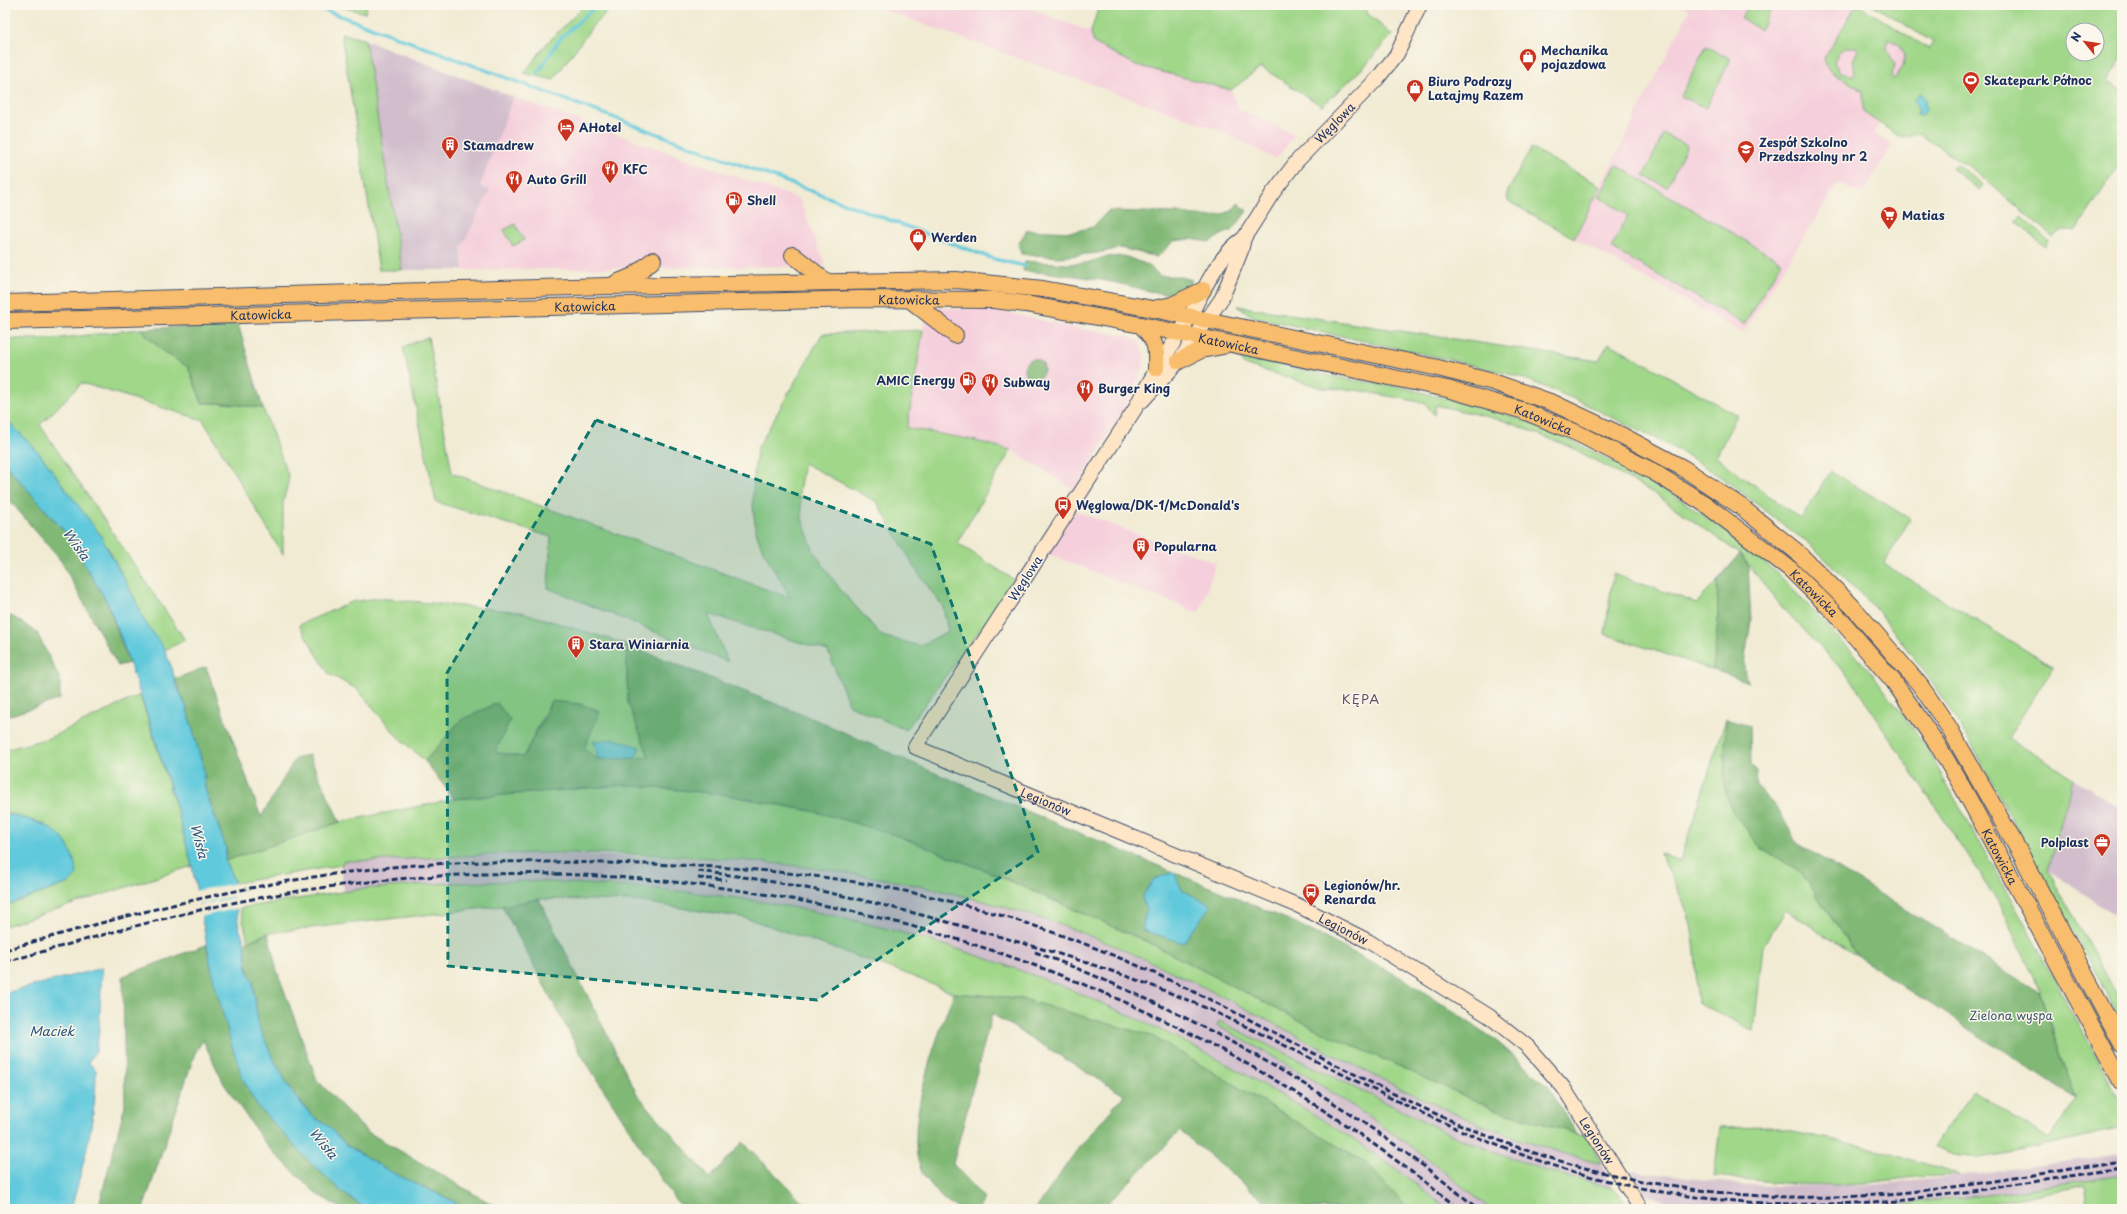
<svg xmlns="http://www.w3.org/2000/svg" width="2127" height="1214" viewBox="0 0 2127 1214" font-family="'Playpen Sans',sans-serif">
  <rect width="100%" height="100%" fill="#fbf7ec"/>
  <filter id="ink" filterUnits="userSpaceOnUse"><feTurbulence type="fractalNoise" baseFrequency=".025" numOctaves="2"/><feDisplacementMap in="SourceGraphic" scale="8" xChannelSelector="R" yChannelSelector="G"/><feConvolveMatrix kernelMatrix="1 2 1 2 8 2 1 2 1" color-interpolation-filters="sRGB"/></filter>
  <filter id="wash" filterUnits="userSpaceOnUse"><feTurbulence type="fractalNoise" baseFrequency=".012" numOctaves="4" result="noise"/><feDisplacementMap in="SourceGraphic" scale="16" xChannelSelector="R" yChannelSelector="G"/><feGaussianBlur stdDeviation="0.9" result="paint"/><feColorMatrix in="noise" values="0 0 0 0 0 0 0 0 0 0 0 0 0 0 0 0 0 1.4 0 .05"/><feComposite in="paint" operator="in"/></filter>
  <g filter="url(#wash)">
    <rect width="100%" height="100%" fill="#f1ebd3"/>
    <g fill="#f5cfdb">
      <polygon points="870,5 1020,5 1091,32 1094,43 1136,65 1231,90 1239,109 1295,135 1276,159 1216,129"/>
      <polygon points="1681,5 1858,5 1929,49 1873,133 1892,145 1862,194 1838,183 1743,333 1574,238 1687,15 1689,10"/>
      <polygon points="513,97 799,199 826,266 463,270 461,248 489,190 480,186"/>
      <polygon points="927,308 995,310 1077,328 1130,336 1139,341 1144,355 1143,367 1127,404 1075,490 1011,450 968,439 907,428"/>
      <polygon points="1075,511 1216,563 1199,613 1048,554"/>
    </g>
    <g fill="#d1bdcc">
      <polygon points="365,40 513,97 480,186 490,190 461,248 463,270 402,270"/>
      <polygon points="2073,778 2122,808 2122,919 2048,870"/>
      <polygon points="536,853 713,859 813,867 913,884 981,901 1046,920 1116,947 1173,972 1408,1092 1468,1119 1544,1148 1601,1164 1613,1188 1546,1171 1486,1150 1398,1110 1258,1040 1217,1025 1305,1075 1365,1114 1426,1157 1490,1209 1446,1209 1409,1179 1336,1127 1187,1042 1089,997 998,962 849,919 764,902 697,893 535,881 447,883 344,891 341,865 343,861"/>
      <polygon points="2122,1154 2122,1176 1974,1198 1869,1209 1737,1209 1683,1204 1644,1196 1632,1173 1633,1171 1729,1183 1768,1186 1870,1185 1935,1179"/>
    </g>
    <g fill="#a0d789" stroke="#5e8374" fill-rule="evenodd">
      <polygon points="336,5 367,5 365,13"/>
      <polygon points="585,5 614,5 592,27 553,80 524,73 548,42"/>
      <polygon points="1099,5 1364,5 1368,14 1392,35 1363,68 1322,106 1261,67 1231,90 1136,65 1094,43 1091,32"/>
      <polygon points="1747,5 1760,12 1763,8 1770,12 1760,30 1741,18 1747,9 1745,8"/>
      <path d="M1873,5H2122V58L2107,81L2122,90V160L2076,231C2065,229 2061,230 2053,237L1974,170L1919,134L1900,137L1863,112V91L1839,76L1838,77L1828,69L1824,59L1855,7L1860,6L1929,49L1933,42ZM2073,30H2097V54H2073ZM1888,39L1898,44L1905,54L1903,67L1894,79L1891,77L1895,65L1887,49ZM1848,47H1856L1858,50C1853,59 1851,65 1855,74L1853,76L1839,71L1834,62C1836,55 1841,49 1848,47Z"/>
      <polygon points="341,33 365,40 402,270 379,270"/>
      <polygon points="1706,46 1731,59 1706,108 1681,96"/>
      <polygon points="1663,134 1687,145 1667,187 1644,176"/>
      <polygon points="1531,148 1601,186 1574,238 1508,201 1507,193"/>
      <polygon points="1956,164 1983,185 1979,190 1952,169"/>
      <polygon points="1616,165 1782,262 1744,324 1611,248 1628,215 1599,197"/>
      <polygon points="2021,216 2049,241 2045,247 2016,221"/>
      <polygon points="515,224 524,240 513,246 504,230"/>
      <polygon points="1237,306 1598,361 1609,343 1737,415 1716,457 1801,519 1831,471 1910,519 1884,564 2053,667 2008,738 2073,778 2048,870 2122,1004 2122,1023 1971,743 1929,678 1878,611 1813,547 1725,480 1684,453 1579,401 1520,377 1451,360 1254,317"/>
      <polygon points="140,329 164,352 188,367 202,403 225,403 263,408 289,478 283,503 283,555 203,420 82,383 40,425 185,640 165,650 143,619 133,595 108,548 39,453 5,418 5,339 54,339"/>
      <path d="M923,330L907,428L968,439L1011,450L957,543L1016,581L906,730L849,705L828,651L708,614L728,662L548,588L551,537L436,502L403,347L428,337L452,473L790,598C783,582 771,566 763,550C749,523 752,476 758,447L822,334ZM804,463L877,502L918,573L943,607L948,631L920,646L882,636L839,588L814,552L803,522L799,491Z"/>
      <polygon points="1240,355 1335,377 1405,388 1499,412 1546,428 1661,486 1745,544 1781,577 1872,673 1926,747 2011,899 2122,1105 2122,1128 2015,1152 1979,1158 1954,1155 1934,1147 1973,1091 2049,1139 2076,1099 2034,976 1996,898 1849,677 1781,606 1740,554 1655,494 1571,447 1505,421 1436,405 1434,415 1425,403 1356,390 1322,388 1243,364"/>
      <polygon points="1613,574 1697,603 1717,581 1718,620 1713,670 1605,634"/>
      <polygon points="378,598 521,612 626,644 628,703 649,757 635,758 640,747 594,741 598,759 583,749 551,701 523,757 494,752 510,720 461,720 425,761 398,737 357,689 329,674 299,625 351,602"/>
      <polygon points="140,695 178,813 192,866 5,926 5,906 69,883 45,824 5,813 5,750 49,738"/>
      <path d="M1726,719L1724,786L1762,848L1801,872L1857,956L1786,910L1763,946L1754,1031L1697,1002C1696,970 1697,934 1684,904C1677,887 1668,870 1660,853L1680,861Z"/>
      <path d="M626,785L721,794L817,812L895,835L989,872L1150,943L1314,1028L1494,1109L1577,1134L1587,1135L1601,1164C1556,1152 1513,1138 1470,1120C1337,1064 1216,984 1082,933C908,867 719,852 535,853C471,854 407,861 343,861L342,865L235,883L225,861L340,822L455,799Z"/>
      <path d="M535,881C623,886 710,891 796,908C967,941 1130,1005 1279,1094C1338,1128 1395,1165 1446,1209H1408L1365,1162L1019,998L954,993L899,971L746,918L635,901L539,899L502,906L268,933L248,941L240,908L361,889L447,883Z"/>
      <polygon points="1219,1021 1458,1138 1546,1171 1613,1188 1632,1209 1490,1209 1426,1157 1365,1114 1305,1075 1217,1025"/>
      <polygon points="1770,1126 1885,1151 1960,1175 1916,1177 1846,1185 1793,1184 1714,1176 1720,1127"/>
      <polygon points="2122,1174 2122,1209 2098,1207 2089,1209 2085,1185 1964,1209 1848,1209 1997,1194"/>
      <polygon points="1679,1201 1743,1209 1746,1209 1686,1209"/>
    </g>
    <g fill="#80b875" stroke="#4e746a">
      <polygon points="1238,203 1247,211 1232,231 1223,234 1210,242 1190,239 1174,241 1157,257 1121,248 1097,253 1059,257 1021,254 1018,244 1027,230 1073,232 1093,227 1108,211 1179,213 1212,217 1232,211"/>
      <path d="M1124,256L1148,265L1160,276H1177L1192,280C1188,286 1184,291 1176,293C1160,297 1130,285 1112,282C1083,276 1053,273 1023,271L1025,261L1066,264L1086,263L1105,257Z"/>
      <polygon points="238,324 263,408 225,403 202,403 188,367 164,352 140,329"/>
      <circle cx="1034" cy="369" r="10"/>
      <polygon points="5,464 66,533 107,602 129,663 118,666 61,561 5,495"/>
      <polygon points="1740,554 1748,565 1751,621 1744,664 1745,675 1749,682 1713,670 1718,620 1717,581"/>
      <polygon points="12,616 37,633 60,679 60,699 5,717 5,618"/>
      <polygon points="626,644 821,722 935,773 1296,923 1406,980 1494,1039 1547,1085 1577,1134 1494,1109 1314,1028 1150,943 990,872 895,835 817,812 722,794 626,785 454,799 425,761 461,720 497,703 510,720 495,752 523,757 545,716 551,701 580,704 600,711 584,749 598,759 649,757 628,703"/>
      <polygon points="206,667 261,817 295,759 309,755 340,822 225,861 226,848 205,789 203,766 186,706 175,679"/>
      <polygon points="1726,719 1750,726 1751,765 1757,771 1756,786 1779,811 1797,843 2039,992 2076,1099 1857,956 1801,872 1761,848 1732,811 1724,786"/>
      <polygon points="539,899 637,1094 710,1178 743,1142 803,1202 799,1209 684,1209 675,1200 580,1053 502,906"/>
      <polygon points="268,933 277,971 317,1080 366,1131 500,1209 463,1209 453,1201 394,1174 360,1154 346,1145 327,1125 312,1116 286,1082 271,1054 258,1024 253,983 247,968 245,943"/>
      <polygon points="206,945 231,1043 313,1165 342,1192 366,1209 342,1209 317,1194 267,1146 224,1084 203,1040 195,1053 143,1209 98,1209 125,1105 123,976"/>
      <path d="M954,993L1019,998L1152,1036L1365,1162L1408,1209H1274L1180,1131L1102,1209H1036L1076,1151L1124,1095L992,1014L953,1164L984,1198L979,1209C955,1209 948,1207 933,1187C929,1182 923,1176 921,1170C903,1126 937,1036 954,993Z"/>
    </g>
    <g fill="#60c9dc" stroke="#3e7c9d">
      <polygon points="1919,93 1925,98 1926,109 1922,116 1916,114 1919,110 1914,100"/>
      <polygon points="5,418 39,453 99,533 133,595 143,619 163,647 172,668 176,685 186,706 203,766 205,789 226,848 225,861 235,883 231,893 237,910 239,928 245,943 247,968 253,983 258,1024 271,1054 291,1091 312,1116 327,1125 346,1145 389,1171 453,1201 463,1209 366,1209 342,1192 313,1165 258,1107 244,1082 231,1043 213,977 192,866 178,813 154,735 119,633 107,602 66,533 5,464"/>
      <polygon points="615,739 640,747 635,758 598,759 594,741"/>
      <path d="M5,813C45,824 69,827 77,874L69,883L5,906Z"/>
      <polygon points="1174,872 1182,890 1211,905 1183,943 1142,930 1146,910 1142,897 1154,879"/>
      <path d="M102,968L99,1031L96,1051L88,1062L96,1070C96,1118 84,1163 71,1209H5V993Z"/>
    </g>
    <g fill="#f1ebd3">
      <polygon points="237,883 233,893 235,896 197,904 194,891"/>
      <polygon points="236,897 239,908 199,917 197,905"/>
    </g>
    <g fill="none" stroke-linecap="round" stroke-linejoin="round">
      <g stroke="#60c9dc" stroke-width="3.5">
        <polyline points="311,5 994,259 1025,266"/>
        <polyline points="538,73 559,40 597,5"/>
      </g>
    </g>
  </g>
  <g filter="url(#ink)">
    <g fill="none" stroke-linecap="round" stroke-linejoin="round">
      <defs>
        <g id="secondary">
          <path id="s1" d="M1244,238C1218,255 1204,290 1190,316C1172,347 1150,376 1135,409L915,747L1299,906L1368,941L1489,1016L1527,1046L1563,1087L1641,1209"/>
          <path id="s2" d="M1142,401L1179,361L1222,298L1241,251L1244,238L1272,194L1297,161L1377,79L1397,54L1420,5"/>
        </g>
        <g id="primary">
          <polyline points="793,255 827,282"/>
          <polyline points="616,283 635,275 653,260"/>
          <polyline points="909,299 955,335"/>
          <polyline points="5,303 608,286 956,280 1043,289 1153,309 1434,367 1493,382 1553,403 1623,436 1683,468 1740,506 1796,551 1852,606 1920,685 1948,726 2018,849 2122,1044"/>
          <polyline points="1157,308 1172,305 1203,290"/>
          <path id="s3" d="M5,321L860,299L994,300L1026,304L1141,325L1447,389L1521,410L1577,433L1652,471L1705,504L1790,569L1833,611L1894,682L1937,744L1964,790L2122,1082"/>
          <path d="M1141,325C1156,341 1157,347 1156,368"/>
          <polyline points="1179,361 1201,350 1223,346"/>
        </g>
      </defs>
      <use href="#secondary" stroke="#3b4b70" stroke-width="16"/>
      <use href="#primary" stroke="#3b4b70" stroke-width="18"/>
      <use href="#secondary" stroke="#fde5c5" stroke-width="14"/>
      <use href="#primary" stroke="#f9be6d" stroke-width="16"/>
      <g stroke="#1b2f5e" stroke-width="3" stroke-dasharray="6 3" stroke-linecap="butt">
        <path d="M698,871C795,882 889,905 983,932C1059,953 1135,976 1208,1009C1348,1072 1473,1152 1626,1185C1701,1201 1779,1207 1856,1203C1945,1198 2034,1181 2122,1168"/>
        <path d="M556,874C893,885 1197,996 1459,1209"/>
        <polyline points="698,878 726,880"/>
        <path d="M5,950C132,913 259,880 392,867C476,859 560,862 645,864C766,867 886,880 1003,916C1059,933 1114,954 1167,979C1270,1027 1368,1086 1473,1130C1595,1181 1728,1203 1860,1196C1948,1191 2035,1174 2122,1161"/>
        <path d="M1035,952C1197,1013 1345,1099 1478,1209"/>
        <path d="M5,962C82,941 158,918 237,902C344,881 453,871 562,874"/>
      </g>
    </g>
  </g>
  <path fill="#0f766e" fill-opacity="0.2" stroke="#0f766e" stroke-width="3" stroke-dasharray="8 5" stroke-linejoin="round" d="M596,420L931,544L1038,852L817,1000L448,966L447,673Z"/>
  <defs>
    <symbol id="shop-pin" viewBox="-11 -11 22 30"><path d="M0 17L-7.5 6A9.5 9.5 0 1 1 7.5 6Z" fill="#c8321e" stroke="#fbf7ec"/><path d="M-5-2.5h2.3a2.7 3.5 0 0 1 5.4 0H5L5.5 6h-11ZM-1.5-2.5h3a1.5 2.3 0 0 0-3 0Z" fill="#fff"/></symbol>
    <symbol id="stadium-pin" viewBox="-11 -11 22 30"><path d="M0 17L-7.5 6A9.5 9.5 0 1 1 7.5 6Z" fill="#c8321e" stroke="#fbf7ec"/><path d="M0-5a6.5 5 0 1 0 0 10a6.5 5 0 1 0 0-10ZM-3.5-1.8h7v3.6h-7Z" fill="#fff"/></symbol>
    <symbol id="hotel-pin" viewBox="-11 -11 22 30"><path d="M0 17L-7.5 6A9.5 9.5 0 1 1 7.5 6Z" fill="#c8321e" stroke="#fbf7ec"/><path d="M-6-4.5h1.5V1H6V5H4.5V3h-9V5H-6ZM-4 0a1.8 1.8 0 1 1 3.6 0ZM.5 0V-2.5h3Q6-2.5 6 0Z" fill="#fff"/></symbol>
    <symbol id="building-pin" viewBox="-11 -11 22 30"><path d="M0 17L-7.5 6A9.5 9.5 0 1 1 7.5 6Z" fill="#c8321e" stroke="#fbf7ec"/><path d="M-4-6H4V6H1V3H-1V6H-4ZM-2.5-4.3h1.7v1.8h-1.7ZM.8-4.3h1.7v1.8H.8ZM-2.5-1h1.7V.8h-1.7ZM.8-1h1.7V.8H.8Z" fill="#fff"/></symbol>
    <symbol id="school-pin" viewBox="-11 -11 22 30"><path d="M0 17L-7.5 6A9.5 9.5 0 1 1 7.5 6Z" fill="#c8321e" stroke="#fbf7ec"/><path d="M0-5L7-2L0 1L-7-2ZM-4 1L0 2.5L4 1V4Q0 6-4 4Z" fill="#fff"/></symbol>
    <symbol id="restaurant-pin" viewBox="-11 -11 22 30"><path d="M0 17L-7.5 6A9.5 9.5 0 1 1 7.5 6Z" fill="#c8321e" stroke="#fbf7ec"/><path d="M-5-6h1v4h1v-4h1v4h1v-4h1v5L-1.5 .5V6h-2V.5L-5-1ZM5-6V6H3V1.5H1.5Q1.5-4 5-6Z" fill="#fff"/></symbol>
    <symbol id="fuel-pin" viewBox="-11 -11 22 30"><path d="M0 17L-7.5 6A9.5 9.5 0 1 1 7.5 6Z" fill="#c8321e" stroke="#fbf7ec"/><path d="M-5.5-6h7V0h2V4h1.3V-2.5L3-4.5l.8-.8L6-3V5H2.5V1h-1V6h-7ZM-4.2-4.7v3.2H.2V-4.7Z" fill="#fff"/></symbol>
    <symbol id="supermarket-pin" viewBox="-11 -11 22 30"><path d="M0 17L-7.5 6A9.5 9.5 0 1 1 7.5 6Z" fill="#c8321e" stroke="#fbf7ec"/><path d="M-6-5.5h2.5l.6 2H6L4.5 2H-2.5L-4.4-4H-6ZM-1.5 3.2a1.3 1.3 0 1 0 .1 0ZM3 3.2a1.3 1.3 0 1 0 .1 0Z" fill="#fff"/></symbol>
    <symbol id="bus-pin" viewBox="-11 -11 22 30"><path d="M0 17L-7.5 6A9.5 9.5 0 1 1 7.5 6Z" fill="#c8321e" stroke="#fbf7ec"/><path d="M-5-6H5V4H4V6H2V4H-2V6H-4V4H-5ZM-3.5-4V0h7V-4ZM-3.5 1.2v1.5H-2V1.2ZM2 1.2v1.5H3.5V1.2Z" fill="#fff"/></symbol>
    <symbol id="office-pin" viewBox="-11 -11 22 30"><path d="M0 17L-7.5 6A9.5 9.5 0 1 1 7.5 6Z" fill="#c8321e" stroke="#fbf7ec"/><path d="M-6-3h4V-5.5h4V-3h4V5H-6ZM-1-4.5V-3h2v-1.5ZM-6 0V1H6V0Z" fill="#fff"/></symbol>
  </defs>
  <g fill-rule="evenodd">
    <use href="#shop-pin" x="1518" y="47" width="20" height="27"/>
    <use href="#stadium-pin" x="1961" y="70" width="20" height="27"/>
    <use href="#shop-pin" x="1405" y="78" width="20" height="27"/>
    <use href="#hotel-pin" x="556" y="117" width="20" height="27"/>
    <use href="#building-pin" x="440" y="135" width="20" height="27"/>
    <use href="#school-pin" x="1736" y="139" width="20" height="27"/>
    <use href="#restaurant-pin" x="600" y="159" width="20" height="27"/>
    <use href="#restaurant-pin" x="504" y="169" width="20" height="27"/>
    <use href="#fuel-pin" x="724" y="190" width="20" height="27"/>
    <use href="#supermarket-pin" x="1879" y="205" width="20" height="27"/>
    <use href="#shop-pin" x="908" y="227" width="20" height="27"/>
    <use href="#fuel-pin" x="958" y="370" width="20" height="27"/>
    <use href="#restaurant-pin" x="980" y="372" width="20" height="27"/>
    <use href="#restaurant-pin" x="1075" y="378" width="20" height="27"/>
    <use href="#bus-pin" x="1053" y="495" width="20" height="27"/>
    <use href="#building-pin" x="1131" y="536" width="20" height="27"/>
    <use href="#building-pin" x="566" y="634" width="20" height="27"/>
    <use href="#office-pin" x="2092" y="832" width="20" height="27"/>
    <use href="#bus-pin" x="1301" y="882" width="20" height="27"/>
  </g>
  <g text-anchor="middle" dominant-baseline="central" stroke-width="3" stroke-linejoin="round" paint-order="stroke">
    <g font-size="12" font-weight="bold" fill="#1b2f5e" stroke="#fbf7ec" text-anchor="start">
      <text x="1541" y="50">Mechanika<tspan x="1541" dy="14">pojazdowa</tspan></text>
      <text x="1984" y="80">Skatepark Północ</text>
      <text x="1428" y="81">Biuro Podrozy<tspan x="1428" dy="14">Latajmy Razem</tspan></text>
      <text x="579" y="127">AHotel</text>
      <text x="1759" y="142">Zespół Szkolno<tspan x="1759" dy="14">Przedszkolny nr 2</tspan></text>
      <text x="463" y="145">Stamadrew</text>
      <text x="623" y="169">KFC</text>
      <text x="527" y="179">Auto Grill</text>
      <text x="747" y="200">Shell</text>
      <text x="1902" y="215">Matias</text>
      <text x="931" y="237">Werden</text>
      <text x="955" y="380" text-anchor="end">AMIC Energy</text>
      <text x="1003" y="382">Subway</text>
      <text x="1098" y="388">Burger King</text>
      <text x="1076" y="505">Węglowa/DK-1/McDonald's</text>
      <text x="1154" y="546">Popularna</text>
      <text x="589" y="644">Stara Winiarnia</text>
      <text x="2089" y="842" text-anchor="end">Polplast</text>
      <text x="1324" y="885">Legionów/hr.<tspan x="1324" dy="14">Renarda</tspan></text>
    </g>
    <g font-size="12" fill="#1b2f5e" stroke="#fbf7ec">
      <text stroke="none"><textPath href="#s2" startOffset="342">Węglowa</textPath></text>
      <text stroke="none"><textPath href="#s3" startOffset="904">Katowicka</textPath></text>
      <text stroke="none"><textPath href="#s3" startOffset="580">Katowicka</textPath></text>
      <text stroke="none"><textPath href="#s3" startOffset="256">Katowicka</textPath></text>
      <text stroke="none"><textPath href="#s3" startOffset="1228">Katowicka</textPath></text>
      <text stroke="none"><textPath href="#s3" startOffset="1552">Katowicka</textPath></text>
      <text transform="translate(1025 578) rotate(-57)">Węglowa</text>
      <text stroke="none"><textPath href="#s3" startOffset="1876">Katowicka</textPath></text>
      <text stroke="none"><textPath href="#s1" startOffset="749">Legionów</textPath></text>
      <text stroke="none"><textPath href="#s3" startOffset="2200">Katowicka</textPath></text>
      <text stroke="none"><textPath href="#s1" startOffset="1073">Legionów</textPath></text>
      <text stroke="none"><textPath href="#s1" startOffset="1409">Legionów</textPath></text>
    </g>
    <g font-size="12" fill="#3c5969" stroke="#fbf7ec">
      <text x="2011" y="1015">Zielona wyspa</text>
    </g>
    <g font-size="13" font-style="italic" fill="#2c567e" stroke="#fbf7ec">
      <text transform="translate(77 544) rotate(54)">Wisła</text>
      <text transform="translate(200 841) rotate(76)">Wisła</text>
      <text x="52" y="1030">Maciek</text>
      <text transform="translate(324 1143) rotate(50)">Wisła</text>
    </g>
    <g font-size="13" letter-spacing="1" fill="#5f506a" stroke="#fbf7ec">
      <text x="1361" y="698">KĘPA</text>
    </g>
  </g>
  <rect width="2127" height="1214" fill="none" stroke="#fbf7ec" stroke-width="20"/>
  <g transform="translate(2085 42) rotate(300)"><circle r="19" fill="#fbf7ec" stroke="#a1a7b3"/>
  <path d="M0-3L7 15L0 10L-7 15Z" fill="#c8321e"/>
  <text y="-6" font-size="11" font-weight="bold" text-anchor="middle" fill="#1b2f5e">N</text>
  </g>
</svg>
